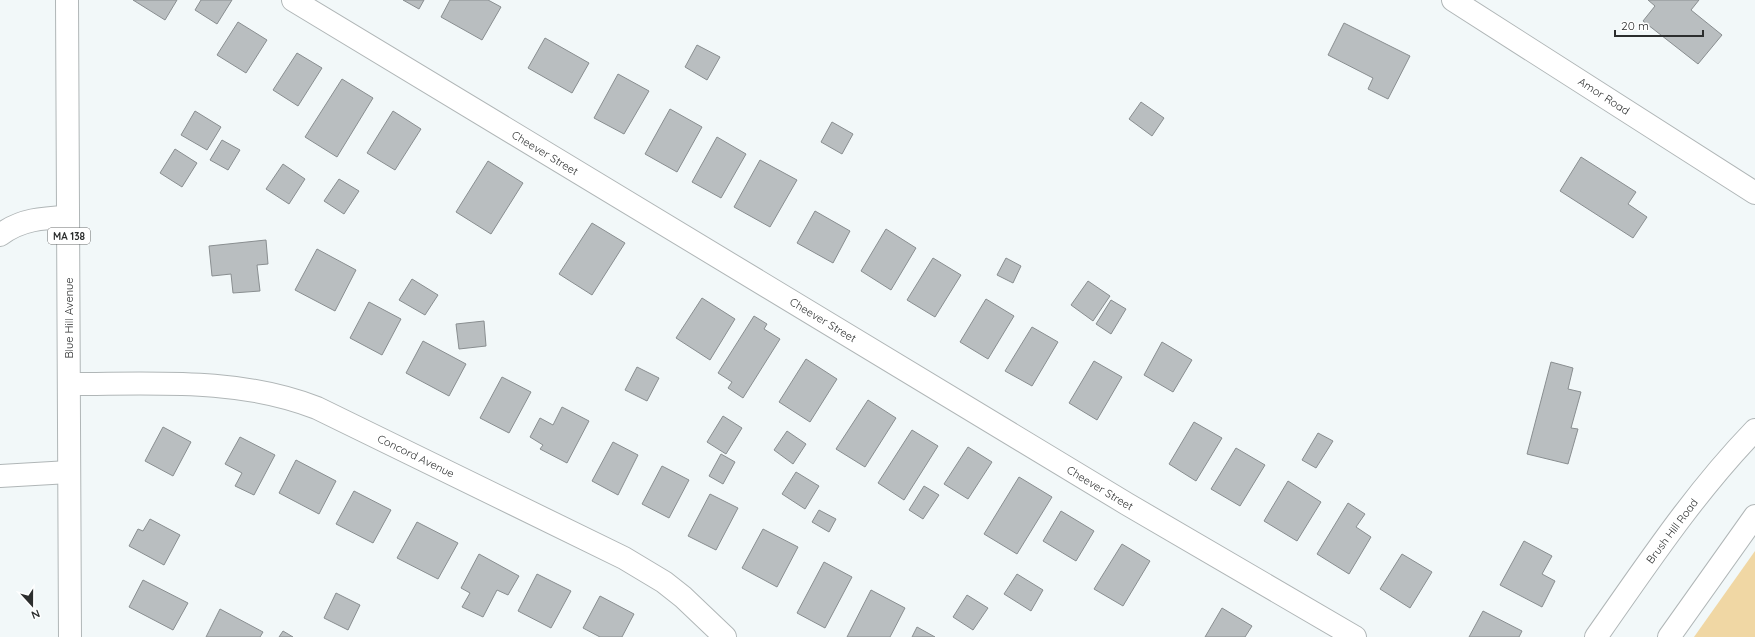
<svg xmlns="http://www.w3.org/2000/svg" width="1755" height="637" viewBox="0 0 1755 637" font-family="Quicksand,sans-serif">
  <rect width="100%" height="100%" fill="#f2f8f9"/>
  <polygon fill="#f0d7a4" points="1755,551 1755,637 1694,637"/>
  <g fill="#b9bec0" stroke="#898e90">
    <polygon points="133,0 177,0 165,20"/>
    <polygon points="201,0 232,0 217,24 195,10"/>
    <polygon points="403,0 424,0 419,9"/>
    <polygon points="450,0 488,0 501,7 482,40 441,17"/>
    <polygon points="1648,0 1699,0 1691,10 1722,35 1698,64 1643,21 1655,6"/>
    <polygon points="238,22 267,40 246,73 217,55"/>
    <polygon points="1344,23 1410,56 1388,99 1368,89 1373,78 1328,55"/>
    <polygon points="545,38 589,63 572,93 528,68"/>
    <polygon points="697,45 720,57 707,80 685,67"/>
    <polygon points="297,53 322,68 298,106 273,90"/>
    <polygon points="618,74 649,91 624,134 594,118"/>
    <polygon points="342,79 373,98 337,157 305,137"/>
    <polygon points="1141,102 1164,118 1152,136 1129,119"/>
    <polygon points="670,109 702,127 677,172 645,154"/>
    <polygon points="195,111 221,127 207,150 181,135"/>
    <polygon points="393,111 421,129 395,170 367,153"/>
    <polygon points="832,122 853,134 842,154 821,142"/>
    <polygon points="717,137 746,154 721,198 692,182"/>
    <polygon points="222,140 240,150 228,170 210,160"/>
    <polygon points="175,149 197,163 182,187 160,173"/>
    <polygon points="1581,157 1636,192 1628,204 1647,217 1633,238 1560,191"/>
    <polygon points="760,160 797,180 770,227 734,207"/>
    <polygon points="488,161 523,183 491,234 456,212"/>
    <polygon points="283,164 305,179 289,204 266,189"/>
    <polygon points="339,179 359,191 344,214 324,201"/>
    <polygon points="815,211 850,231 833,263 797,243"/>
    <polygon points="592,223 625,243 592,295 559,274"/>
    <polygon points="886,229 916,248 891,290 861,271"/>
    <polygon points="266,240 268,264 257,265 260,291 233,293 231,274 212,276 209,246"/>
    <polygon points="317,249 356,270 335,311 295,290"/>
    <polygon points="933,258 961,275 935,317 907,300"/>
    <polygon points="1006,258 1021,266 1013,283 997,275"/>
    <polygon points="412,279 438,295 425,315 399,300"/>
    <polygon points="1088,281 1110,296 1093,321 1071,305"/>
    <polygon points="702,298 735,319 710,360 676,338"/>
    <polygon points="986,299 1014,316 988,359 960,342"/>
    <polygon points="1111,300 1126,309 1111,334 1096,324"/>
    <polygon points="369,302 401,319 382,355 350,338"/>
    <polygon points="754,316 767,324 764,329 780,339 743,398 728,388 732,382 718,373"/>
    <polygon points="484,321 486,346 459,349 456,324"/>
    <polygon points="1032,327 1058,342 1032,386 1005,371"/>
    <polygon points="423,341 466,364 449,396 406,373"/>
    <polygon points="1162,342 1192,360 1173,392 1144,375"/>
    <polygon points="806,359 837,379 810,422 779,402"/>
    <polygon points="1094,361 1122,377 1097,420 1069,403"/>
    <polygon points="1551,362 1573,368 1568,389 1581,392 1571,428 1578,429 1568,464 1527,454"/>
    <polygon points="637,367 659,378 647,401 625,390"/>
    <polygon points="502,377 531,392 509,433 480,418"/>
    <polygon points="868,400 896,418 865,467 836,449"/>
    <polygon points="562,407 589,421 567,463 540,449 543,445 530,437 540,418 553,425"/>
    <polygon points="723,416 742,428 726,454 707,442"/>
    <polygon points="1194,422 1222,438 1196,481 1169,464"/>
    <polygon points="163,427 191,442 173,476 145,461"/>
    <polygon points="912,430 938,446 904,500 878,483"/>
    <polygon points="787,431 806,444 793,464 774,450"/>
    <polygon points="1318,433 1333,441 1316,468 1302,460"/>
    <polygon points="240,437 275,455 254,495 235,486 242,473 225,464"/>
    <polygon points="613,442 638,455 618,495 592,481"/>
    <polygon points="968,447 992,462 968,499 944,484"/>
    <polygon points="1236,448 1265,465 1240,506 1211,489"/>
    <polygon points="721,454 735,462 723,484 709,476"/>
    <polygon points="296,460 336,481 319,514 279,493"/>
    <polygon points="662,466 689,480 669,518 642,504"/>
    <polygon points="796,472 819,486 805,509 782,494"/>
    <polygon points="1019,477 1052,497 1017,554 984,534"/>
    <polygon points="1288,481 1321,502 1297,541 1264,521"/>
    <polygon points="924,486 939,495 923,519 909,510"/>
    <polygon points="354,491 391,510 373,543 336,524"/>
    <polygon points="710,494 738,508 716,550 688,536"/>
    <polygon points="1348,503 1365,514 1356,527 1371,537 1349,574 1317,554"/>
    <polygon points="819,510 836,519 829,532 812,522"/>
    <polygon points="1061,511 1094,531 1076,561 1043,541"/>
    <polygon points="150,519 180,535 164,565 129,546 138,529 143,531"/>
    <polygon points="417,522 458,543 438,579 397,558"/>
    <polygon points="763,529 798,547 777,587 742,568"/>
    <polygon points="1524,541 1552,556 1542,574 1555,581 1542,607 1500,585"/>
    <polygon points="1122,544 1150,561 1123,606 1094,589"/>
    <polygon points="479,554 519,576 508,595 497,590 483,617 462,607 470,593 461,588"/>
    <polygon points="1402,554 1432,572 1410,608 1380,589"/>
    <polygon points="824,562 852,577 825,628 797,613"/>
    <polygon points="537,574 571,591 551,628 518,611"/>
    <polygon points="1017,574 1043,590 1031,611 1004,594"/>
    <polygon points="143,580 188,603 173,630 129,607"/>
    <polygon points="871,590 905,608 890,637 847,637"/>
    <polygon points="336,593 360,605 348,630 324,618"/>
    <polygon points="967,595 988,608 973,630 953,617"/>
    <polygon points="600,596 634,614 622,637 600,637 583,628"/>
    <polygon points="1222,608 1252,626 1245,637 1205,637"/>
    <polygon points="220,609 263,632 260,637 206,637"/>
    <polygon points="1483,611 1522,631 1519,637 1469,637"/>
    <polygon points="917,627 935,637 912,637"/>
    <polygon points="283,631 293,637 279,637"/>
  </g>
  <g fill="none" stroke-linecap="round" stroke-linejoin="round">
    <defs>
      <g id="minor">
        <polyline points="293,0 1127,504 1355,637"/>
        <polyline points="1453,0 1755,193"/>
        <path d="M0,235C21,219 43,218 68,217"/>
        <path d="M69,384C153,384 238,377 317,408L624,558L664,582L683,597L725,637"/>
        <polyline points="0,476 69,472"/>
      </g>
      <g id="major">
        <path d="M1596,637C1646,566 1694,493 1755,430"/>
        <polyline points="1669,637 1755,516"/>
      </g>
      <polyline id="highway" points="67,0 70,637"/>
    </defs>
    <use href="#minor" stroke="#b0b6b7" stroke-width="24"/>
    <use href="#major" stroke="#b0b6b7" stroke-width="24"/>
    <use href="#highway" stroke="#b0b6b7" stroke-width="24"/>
    <use href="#minor" stroke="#fff" stroke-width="22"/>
    <use href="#major" stroke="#fff" stroke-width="22"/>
    <use href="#highway" stroke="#fff" stroke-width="22"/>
  </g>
  <g text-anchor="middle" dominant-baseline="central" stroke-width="4" stroke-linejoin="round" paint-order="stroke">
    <rect fill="#fff" stroke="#6b6d6d" stroke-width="1" x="48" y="228" width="42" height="16" rx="3"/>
    <g font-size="10" font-weight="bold" fill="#2c2e2e">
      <text x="69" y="236">MA 138</text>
    </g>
    <g font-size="11" fill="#2c2e2e" stroke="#fff">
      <text transform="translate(1604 96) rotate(33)">Amor Road</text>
      <text transform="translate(545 153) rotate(31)">Cheever Street</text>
      <text transform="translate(69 318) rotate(-90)">Blue Hill Avenue</text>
      <text transform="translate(823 320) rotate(31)">Cheever Street</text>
      <text transform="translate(416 456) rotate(26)">Concord Avenue</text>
      <text transform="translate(1100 488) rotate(31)">Cheever Street</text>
      <text transform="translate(1672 531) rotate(-53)">Brush Hill Road</text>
    </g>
  </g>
  <g transform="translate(32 605) rotate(159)" stroke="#ffffff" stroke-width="3" paint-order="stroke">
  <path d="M0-3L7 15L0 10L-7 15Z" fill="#2c2e2e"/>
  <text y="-6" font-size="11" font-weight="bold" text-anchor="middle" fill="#2c2e2e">N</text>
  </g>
  <path d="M1615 30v6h88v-6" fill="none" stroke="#2c2e2e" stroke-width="2"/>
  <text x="1621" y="30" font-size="12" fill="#2c2e2e" stroke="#ffffff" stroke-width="3" paint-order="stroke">20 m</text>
</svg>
